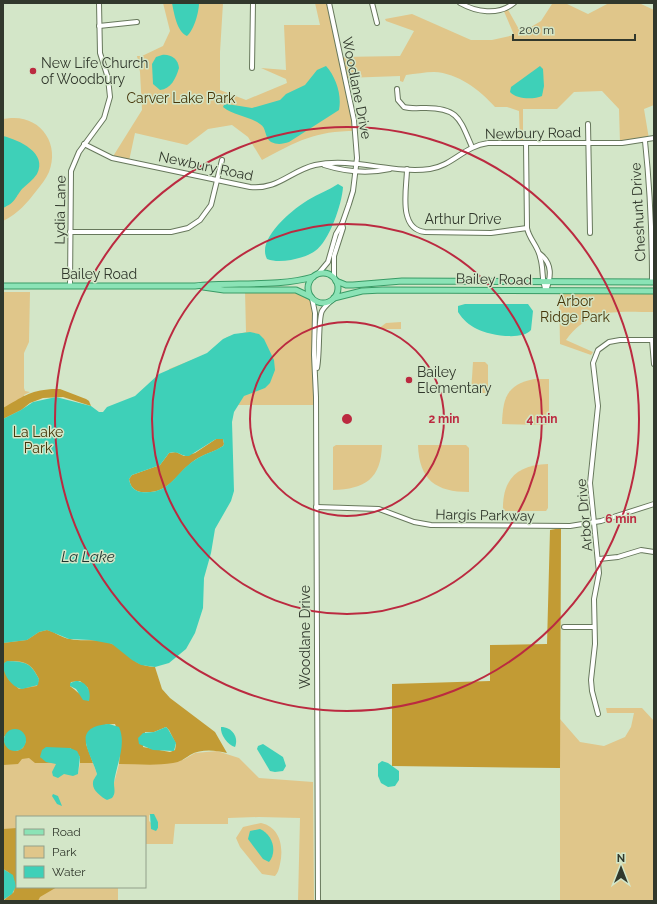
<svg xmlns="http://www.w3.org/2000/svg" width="657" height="904" viewBox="0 0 657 904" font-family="Raleway,sans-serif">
  <rect width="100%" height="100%" fill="#d3e6c8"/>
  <g fill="#e0c68a" fill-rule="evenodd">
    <path d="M163,3H223L220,52V90L246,100L287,83L286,79L261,68L286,70L284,25H320L315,3H329L340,57L400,56L414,31L386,21L385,19L412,14L471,40H492L514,35L503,9L507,8L521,33L541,21L552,4L565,3L588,14L609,3H639L654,10V105L644,109L649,139L620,143L619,109L602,91L574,92L557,109H523V143H520L519,111L507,107H495C480,90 458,73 434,72C425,72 415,74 406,75L403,82L400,81V76L345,78L356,131C314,131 298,141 262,160L248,137L232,125L208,129L187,145L135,133L129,161L112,158L142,110L140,72L137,56H142L163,46L170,31Z"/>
    <path d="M11,118C41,116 60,144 49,172C46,179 41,185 37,190C26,204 19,213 3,221V119Z"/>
    <polygon points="293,289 307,294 314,305 316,405 169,405 169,369 207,354 227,337 246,332 245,290"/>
    <path d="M3,292H30L29,342L24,353V388L25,391L30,392L24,395L72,774H78L80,763H93L97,774L94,780L96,791L107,800L114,795V783L119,764H146L183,760L195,753L217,751L239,758L259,778L313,782L314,901H298L300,818L259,817L228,818V824H175L173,844H145V817H17V887H118V901H3ZM149,815L155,817L158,822V829L149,821Z"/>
    <path d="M559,294H654V312C617,312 590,307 566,340L593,352L591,355L560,344Z"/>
    <polygon points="401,322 401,329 378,329 386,323"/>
    <polygon points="473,362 485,362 488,365 488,393 471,393"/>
    <path d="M534,379H549V422L546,425L502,424C503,398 506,385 534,379Z"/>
    <path d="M336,445H382C381,479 365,489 333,490V447Z"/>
    <path d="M418,445H466L469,448V492C436,492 419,480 418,445Z"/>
    <path d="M548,464V508L546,511H503C502,479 517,465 548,464Z"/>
    <polygon points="606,708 642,708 654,721 654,901 560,901 560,719 580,742 604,746 625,737 631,727 634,713 607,713"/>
    <path d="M261,823C280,827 284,847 280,864C279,869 278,873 275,876L262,874L240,847L236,838L243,827Z"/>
  </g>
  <g fill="#c29b34" fill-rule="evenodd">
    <path d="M52,389H60L86,399L89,401L91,406L63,397L43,398L30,403L21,410L3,419V408C23,397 28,391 52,389Z"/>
    <path d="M216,439H223L224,444L223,446C215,452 203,454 195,460C175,474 170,495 141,492C134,491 130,486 129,479L132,475L160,465L169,453L176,452L184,456L195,453Z"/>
    <polygon points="561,528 560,768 392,766 392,684 490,681 490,645 547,644 550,530"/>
    <path d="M47,630C55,632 62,638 70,639C83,642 96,638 110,643C129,650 128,665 155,667L162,689L170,698L215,732L227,753C214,750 201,749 190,755C184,759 180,762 173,763C155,766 137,764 119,764L121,740L115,724C102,724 96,727 86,736V744L93,763H80V757L70,748H63L46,762L55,763H35L29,758L22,759L18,764L3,765V740L9,749L17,751L23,748L26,741L3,736V738V667L9,680L19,689L37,686L39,679C33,667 29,662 15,661C10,661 7,661 3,664V643L27,640L39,632ZM80,681L88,688L89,701C81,696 77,691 70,686L71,682ZM166,727L169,730L176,744L175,750L170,752L143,747L145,732H154Z"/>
    <path d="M17,828V887H57L40,897L38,901H3L14,892C16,881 14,874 3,869V829Z"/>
  </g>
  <g fill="#3ed0b8" fill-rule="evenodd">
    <path d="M172,3H199C199,12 194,30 187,36C177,32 174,13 172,3Z"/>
    <path d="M162,55C171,54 178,59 179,68C176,78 171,89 160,90L153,84L152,64L156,57Z"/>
    <path d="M326,66C336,77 342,95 339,110L289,142C283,144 277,145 271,142C264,137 267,128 260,124C249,116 234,116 223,107L224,105L227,104L252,108L280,100L286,94L305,85L317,70Z"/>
    <path d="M540,66L543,69L544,86L542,96C533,100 516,99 510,92L511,87Z"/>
    <path d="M3,136C19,140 48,153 37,174C33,180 27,184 22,189C14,199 16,202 3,208Z"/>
    <path d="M338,184L343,187C342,204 329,242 315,251C308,256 300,258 291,260C283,261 275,262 267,259C256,239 293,209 308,200C318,194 329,190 338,184Z"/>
    <path d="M465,304H528L533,311L531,330C522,341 488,335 477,329C469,325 463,320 458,312V306Z"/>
    <path d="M250,332L259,334L264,339L274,360L275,370L270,383L265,388L244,396L234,412L232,422L234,491L231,501L215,529L211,553L204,578L203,608L195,633L186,649L169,663L155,667L141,665L132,660L112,644L91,640L69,639L47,630L39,632L27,640L3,643V419L21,410L33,402L56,397L91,406L99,412H103L107,407L135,396L159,374L207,353L223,339L234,334ZM216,439H223L224,444L223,446C214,452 203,454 195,460C174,473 171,495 141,492C134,491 130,486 129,479L132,475L160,465L169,453C178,450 182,457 189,456Z"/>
    <path d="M7,661C26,662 30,662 39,679L38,685L22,689C11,687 3,674 3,664Z"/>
    <path d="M76,681C86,681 92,691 89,701L83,700L76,689L70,686V683Z"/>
    <path d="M109,724L119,727C127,745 116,765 114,783C114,789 116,793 112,798L107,800C101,797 92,790 93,783C93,779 96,777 97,774C90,751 70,727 109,724Z"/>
    <polygon points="166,727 168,729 176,743 174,751 153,750 139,744 138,738 143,733 154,732"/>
    <path d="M221,727C232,727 239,737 235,747C228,745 220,735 221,727Z"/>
    <circle cx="15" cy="740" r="11"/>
    <polygon points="263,744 283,757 286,766 283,771 275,772 270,771 257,749 258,746"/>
    <polygon points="46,747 70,748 77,751 80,757 78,774 73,776 64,774 58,778 53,776 52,772 56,764 46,762 40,757 42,750"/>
    <polygon points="382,761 388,763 399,771 399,780 395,786 388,787 381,783 378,776 378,764"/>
    <polygon points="53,794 58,796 62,806 57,804 52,796"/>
    <polygon points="150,814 154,814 158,822 158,828 156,831 151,829"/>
    <path d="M260,829C272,834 278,851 269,862L263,859L248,839L250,831Z"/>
    <polygon points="3,869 13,875 16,886 12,894 3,900"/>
  </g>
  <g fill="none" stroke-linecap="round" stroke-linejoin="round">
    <defs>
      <g id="minor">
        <polyline points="372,3 377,23"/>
        <path d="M460,3C476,12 498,16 514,3"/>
        <polyline points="99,26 137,22"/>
        <polyline points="252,68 253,3"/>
        <path d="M397,89L398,100L404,107C411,109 419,108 426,108C459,108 460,120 472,147"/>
        <polyline points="588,124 590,233"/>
        <path d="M645,141C650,188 652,234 652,282"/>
        <path d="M526,143L527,228C529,239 538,246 540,257C544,269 541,280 546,291"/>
        <path d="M84,144L112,158L250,187C278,190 290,171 315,165C353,157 392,174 430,169C452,166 464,146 488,143H622L654,138"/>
        <path d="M324,165C346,172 367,174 390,169"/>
        <path d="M407,169C407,187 397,229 425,232L491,233L527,228"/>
        <polyline points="70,232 171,232 188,228 200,220 211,205 222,160"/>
        <path d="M540,254C553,264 551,277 546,291"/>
        <polyline points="318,274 328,262 336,234 342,224 349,204 353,191 357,158 354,120 329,3"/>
        <polyline points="334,277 334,256 343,228 342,224"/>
        <polyline points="70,286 71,171 79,152 104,118 110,97 108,78 100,53 99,3"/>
        <polyline points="312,298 315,313 314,355 316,397 318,901"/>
        <polyline points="652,340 654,364"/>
        <path d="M317,368C320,355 318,318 322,311C325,306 329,303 333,299"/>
        <polyline points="316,507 379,509 414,522 431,525 570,526 601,521 654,504"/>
        <polyline points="599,559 618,557 641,550 654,552"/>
        <polyline points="564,627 594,627"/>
        <polyline points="598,714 592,691 591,680 595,644 594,599 599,573 590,483 598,406 593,363 598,350 609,342 620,340 654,340"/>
      </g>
      <g id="major">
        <circle cx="323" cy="288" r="15"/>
        <polyline points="336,281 346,285 353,285 402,281 654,282"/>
        <path d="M3,286H195C231,282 279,287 313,277"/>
        <polyline points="203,287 224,290 296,290 311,297"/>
        <polyline points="334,298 362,291 382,290 654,291"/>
      </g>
    </defs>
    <use href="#minor" stroke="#67785c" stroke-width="6"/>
    <use href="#major" stroke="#399b66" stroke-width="7"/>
    <use href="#minor" stroke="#fff" stroke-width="4"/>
    <use href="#major" stroke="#8be3b6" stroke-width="5"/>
  </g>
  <g fill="none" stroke="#bb2a40" stroke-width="2">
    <circle cx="347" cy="419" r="97"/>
    <circle cx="347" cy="419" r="195"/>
    <circle cx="347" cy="419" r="292"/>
  </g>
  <g fill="#bb2a40" stroke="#d3e6c8" stroke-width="1.5">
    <circle cx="33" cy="71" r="4"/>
    <circle cx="409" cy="380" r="4"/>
  </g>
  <g text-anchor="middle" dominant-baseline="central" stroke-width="3" stroke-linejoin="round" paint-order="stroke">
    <g font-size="14" fill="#31382c" stroke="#d3e6c8" text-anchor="start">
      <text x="41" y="63">New Life Church<tspan x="41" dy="16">of Woodbury</tspan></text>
      <text x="417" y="372">Bailey<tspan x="417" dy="16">Elementary</tspan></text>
    </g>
    <g font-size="14" fill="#31382c" stroke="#d3e6c8">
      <text transform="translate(357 88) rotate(79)">Woodlane Drive</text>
      <text transform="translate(533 133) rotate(-1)">Newbury Road</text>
      <text transform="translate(206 166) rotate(12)">Newbury Road</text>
      <text transform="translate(60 210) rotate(-89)">Lydia Lane</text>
      <text transform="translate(638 212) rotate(-93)">Cheshunt Drive</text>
      <text x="463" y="219">Arthur Drive</text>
      <text x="99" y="274">Bailey Road</text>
      <text transform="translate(494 279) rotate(1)">Bailey Road</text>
      <text transform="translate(485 515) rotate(1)">Hargis Parkway</text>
      <text transform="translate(584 515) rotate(-95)">Arbor Drive</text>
      <text transform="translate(305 637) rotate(-90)">Woodlane Drive</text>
    </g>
    <g font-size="14" fill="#46360a" stroke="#d3e6c8">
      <text x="181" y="98">Carver Lake Park</text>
      <text x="575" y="301">Arbor<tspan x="575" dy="16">Ridge Park</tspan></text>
      <text x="38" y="432">La Lake<tspan x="38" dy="16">Park</tspan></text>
    </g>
    <g font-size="15" font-style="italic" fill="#1d3530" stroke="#d3e6c8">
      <text x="88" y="557">La Lake</text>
    </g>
  </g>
  <circle cx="347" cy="419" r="6" fill="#bb2a40" stroke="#d3e6c8" stroke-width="2"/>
  <g font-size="12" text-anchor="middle" font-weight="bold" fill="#bb2a40" stroke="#d3e6c8" stroke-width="3" stroke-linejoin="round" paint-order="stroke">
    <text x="444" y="423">2 min</text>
    <text x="542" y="423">4 min</text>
    <text x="621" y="523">6 min</text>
  </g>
  <rect width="657" height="904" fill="none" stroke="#31382c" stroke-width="8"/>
  <rect x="16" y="816" width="130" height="72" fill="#d3e6c8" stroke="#92a08a"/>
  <rect x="24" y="829" width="20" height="6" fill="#8be3b6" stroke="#92a08a"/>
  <text x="52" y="836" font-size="12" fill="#31382c">Road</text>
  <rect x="24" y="846" width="20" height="12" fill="#e0c68a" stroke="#92a08a"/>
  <text x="52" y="856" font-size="12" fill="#31382c">Park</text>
  <rect x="24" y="866" width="20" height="12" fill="#3ed0b8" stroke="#92a08a"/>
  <text x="52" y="876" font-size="12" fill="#31382c">Water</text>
  <g transform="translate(621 868)" stroke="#d3e6c8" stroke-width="3" paint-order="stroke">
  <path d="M0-3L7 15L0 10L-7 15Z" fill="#31382c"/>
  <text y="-6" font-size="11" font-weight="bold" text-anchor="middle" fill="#31382c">N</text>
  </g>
  <path d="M513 34v6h122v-6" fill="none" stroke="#31382c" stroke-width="2"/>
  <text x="519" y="34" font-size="12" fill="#31382c" stroke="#d3e6c8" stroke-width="3" paint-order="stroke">200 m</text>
</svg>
